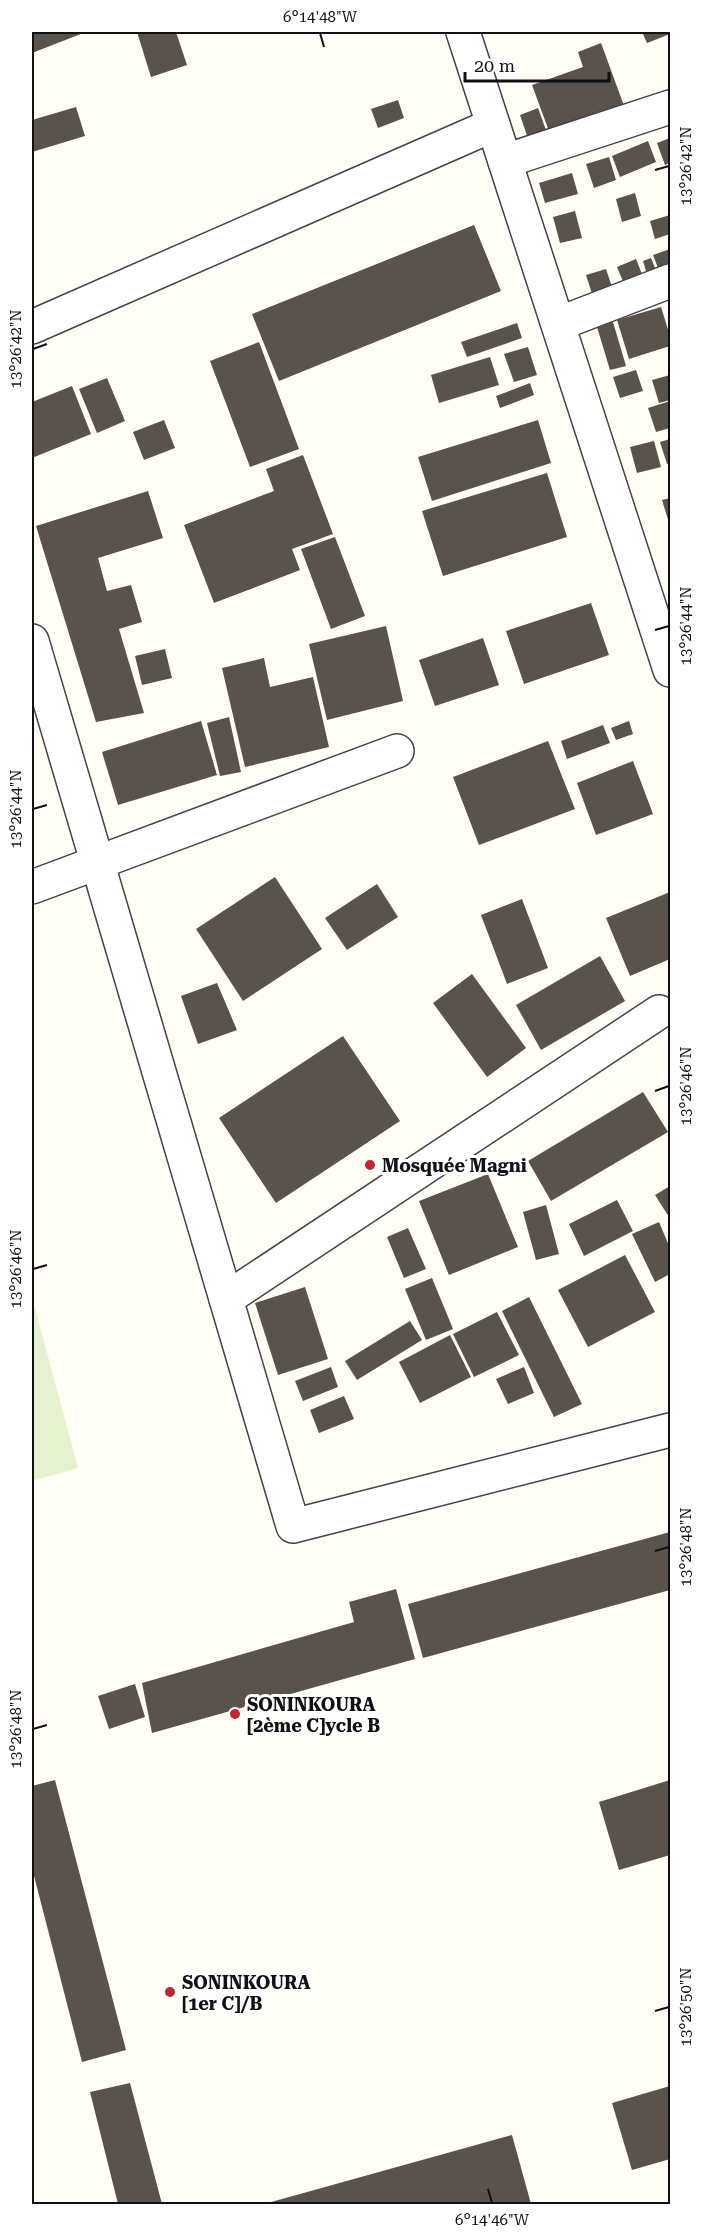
<svg xmlns="http://www.w3.org/2000/svg" width="702" height="2236" viewBox="0 0 702 2236" font-family="'Roboto Serif',serif">
  <rect width="100%" height="100%" fill="#fffdf5"/>
  <polygon fill="#e6f2cf" points="32,1297 78,1468 32,1481"/>
  <g fill="#5a524d">
    <polygon points="32,32 86,32 32,53"/>
    <polygon points="137,32 176,32 187,65 151,77"/>
    <polygon points="642,32 670,32 670,34 647,43"/>
    <polygon points="601,43 627,114 553,142 532,85 583,67 578,52"/>
    <polygon points="398,100 404,118 378,128 371,109"/>
    <polygon points="76,107 85,136 32,152 32,120"/>
    <polygon points="538,108 551,144 532,150 520,115"/>
    <polygon points="670,138 670,163 665,165 657,143"/>
    <polygon points="648,141 656,162 620,177 612,156"/>
    <polygon points="609,157 616,180 594,188 586,164"/>
    <polygon points="572,173 578,194 545,203 539,183"/>
    <polygon points="635,193 641,216 622,222 616,199"/>
    <polygon points="575,211 582,238 560,243 553,217"/>
    <polygon points="670,215 670,234 655,239 650,221"/>
    <polygon points="474,225 501,291 279,381 252,314"/>
    <polygon points="670,249 670,273 661,276 653,255"/>
    <polygon points="651,258 657,273 648,277 643,261"/>
    <polygon points="636,259 644,279 625,286 617,267"/>
    <polygon points="606,269 614,293 594,300 586,275"/>
    <polygon points="661,307 670,336 670,346 629,359 617,320"/>
    <polygon points="613,322 626,366 610,370 597,327"/>
    <polygon points="517,323 522,338 467,357 461,342"/>
    <polygon points="259,342 299,449 250,467 210,361"/>
    <polygon points="528,347 537,375 514,382 504,354"/>
    <polygon points="490,357 499,385 439,403 431,375"/>
    <polygon points="636,370 643,391 620,398 613,377"/>
    <polygon points="670,375 670,400 659,403 652,380"/>
    <polygon points="107,378 125,421 97,433 79,389"/>
    <polygon points="530,383 534,395 500,408 496,396"/>
    <polygon points="72,386 91,434 32,458 32,402"/>
    <polygon points="670,401 670,428 656,432 648,408"/>
    <polygon points="164,420 175,448 144,460 133,432"/>
    <polygon points="538,420 551,463 432,501 418,457"/>
    <polygon points="670,439 670,463 667,464 660,442"/>
    <polygon points="654,441 661,467 637,473 630,447"/>
    <polygon points="303,455 333,534 292,549 300,570 214,603 184,525 274,491 266,469"/>
    <polygon points="547,473 567,537 443,576 422,511"/>
    <polygon points="148,491 163,538 98,558 107,591 131,585 142,622 119,629 144,713 96,722 36,526"/>
    <polygon points="670,498 670,526 662,500"/>
    <polygon points="335,537 365,616 331,629 301,549"/>
    <polygon points="591,603 609,655 524,684 506,631"/>
    <polygon points="386,626 403,701 327,720 309,644"/>
    <polygon points="483,638 499,685 435,706 419,660"/>
    <polygon points="165,649 172,678 142,685 135,656"/>
    <polygon points="264,658 270,687 313,677 329,747 245,767 222,668"/>
    <polygon points="229,717 241,772 220,776 207,723"/>
    <polygon points="201,721 217,775 118,805 102,752"/>
    <polygon points="629,721 633,734 616,740 611,728"/>
    <polygon points="603,725 610,743 567,759 561,741"/>
    <polygon points="548,741 575,809 479,845 453,777"/>
    <polygon points="633,761 653,814 596,835 577,783"/>
    <polygon points="275,877 322,949 243,1001 196,929"/>
    <polygon points="377,884 398,917 347,950 325,918"/>
    <polygon points="670,892 670,959 630,976 606,918"/>
    <polygon points="522,899 548,968 507,984 481,915"/>
    <polygon points="600,956 625,1001 541,1050 516,1005"/>
    <polygon points="472,974 526,1048 487,1077 433,1003"/>
    <polygon points="217,983 237,1030 198,1044 181,996"/>
    <polygon points="343,1036 400,1121 276,1203 219,1118"/>
    <polygon points="643,1092 668,1132 551,1201 528,1161"/>
    <polygon points="488,1174 518,1247 449,1275 419,1201"/>
    <polygon points="670,1186 670,1216 669,1217 655,1195"/>
    <polygon points="617,1200 633,1231 584,1256 569,1224"/>
    <polygon points="546,1205 559,1254 536,1260 523,1212"/>
    <polygon points="659,1222 670,1248 670,1274 655,1282 632,1234"/>
    <polygon points="408,1228 426,1269 404,1278 387,1237"/>
    <polygon points="625,1255 655,1312 588,1347 558,1290"/>
    <polygon points="432,1278 453,1329 426,1340 405,1289"/>
    <polygon points="305,1287 328,1359 278,1375 255,1303"/>
    <polygon points="529,1297 582,1404 554,1417 502,1311"/>
    <polygon points="497,1312 519,1355 474,1377 453,1334"/>
    <polygon points="410,1321 422,1340 357,1380 345,1361"/>
    <polygon points="450,1335 471,1377 420,1403 399,1362"/>
    <polygon points="331,1367 338,1387 303,1401 295,1381"/>
    <polygon points="524,1367 534,1393 508,1404 496,1379"/>
    <polygon points="344,1396 354,1419 319,1433 310,1410"/>
    <polygon points="670,1532 670,1590 423,1658 408,1604"/>
    <polygon points="396,1589 415,1659 152,1733 142,1683 354,1622 349,1602"/>
    <polygon points="135,1684 145,1717 109,1729 98,1696"/>
    <polygon points="55,1780 126,2050 82,2062 32,1868 32,1786"/>
    <polygon points="670,1780 670,1855 619,1870 599,1802"/>
    <polygon points="130,2083 162,2204 118,2204 90,2092"/>
    <polygon points="670,2086 670,2159 632,2170 612,2103"/>
    <polygon points="512,2135 531,2204 264,2204"/>
  </g>
  <g fill="none" stroke-linecap="round" stroke-linejoin="round">
    <defs>
      <g id="minor">
        <polyline points="463,32 670,670"/>
        <polyline points="505,161 670,107"/>
        <polyline points="558,324 670,281"/>
        <polyline points="32,327 493,125"/>
        <polyline points="32,641 293,1526 670,1430"/>
        <polyline points="32,887 397,751"/>
        <polyline points="226,1299 659,1012"/>
      </g>
    </defs>
    <use href="#minor" stroke="#444" stroke-width="36"/>
    <use href="#minor" stroke="#fff" stroke-width="33"/>
  </g>
  <path fill="none" stroke="#111" stroke-width="2" d="M320,33L324,47M655,170L669,166M33,349L47,344M655,630L669,626M33,809L47,805M655,1091L669,1086M33,1269L47,1265M655,1551L669,1547M33,1729L47,1725M655,2011L669,2007M488,2189L492,2203"/>
  <g fill="#c4262e" stroke="#fff" stroke-width="2">
    <circle cx="370" cy="1165" r="6"/>
    <circle cx="235" cy="1714" r="6"/>
    <circle cx="170" cy="1992" r="6"/>
  </g>
  <g text-anchor="middle" dominant-baseline="central" stroke-width="6" stroke-linejoin="round" paint-order="stroke">
    <g font-size="18" font-weight="bold" fill="#111" stroke="#fff" text-anchor="start">
      <text x="382" y="1165">Mosquée Magni</text>
      <text x="247" y="1704">SONINKOURA<tspan x="247" dy="21">[2ème C]ycle B</tspan></text>
      <text x="182" y="1982">SONINKOURA<tspan x="182" dy="21">[1er C]/B</tspan></text>
    </g>
  </g>
  <rect width="702" height="2236" fill="none" stroke="#ffffff" stroke-width="66"/>
  <path d="M465 72v9h144v-9" fill="none" stroke="#111111" stroke-width="3"/>
  <text x="474" y="72" font-size="18" fill="#111111" stroke="#ffffff" stroke-width="4.5" paint-order="stroke">20 m</text>
  <rect x="33" y="33" width="636" height="2170" fill="none" stroke="#111" stroke-width="2"/>
  <g font-size="15" text-anchor="middle" fill="#111">
    <text x="320" y="22">6°14'48"W</text>
    <text transform="translate(686 166) rotate(-90)" y="5">13°26'42"N</text>
    <text transform="translate(16 349) rotate(-90)" y="5">13°26'42"N</text>
    <text transform="translate(686 626) rotate(-90)" y="5">13°26'44"N</text>
    <text transform="translate(16 809) rotate(-90)" y="5">13°26'44"N</text>
    <text transform="translate(686 1086) rotate(-90)" y="5">13°26'46"N</text>
    <text transform="translate(16 1269) rotate(-90)" y="5">13°26'46"N</text>
    <text transform="translate(686 1547) rotate(-90)" y="5">13°26'48"N</text>
    <text transform="translate(16 1729) rotate(-90)" y="5">13°26'48"N</text>
    <text transform="translate(686 2007) rotate(-90)" y="5">13°26'50"N</text>
    <text x="492" y="2225">6°14'46"W</text>
  </g>
</svg>
